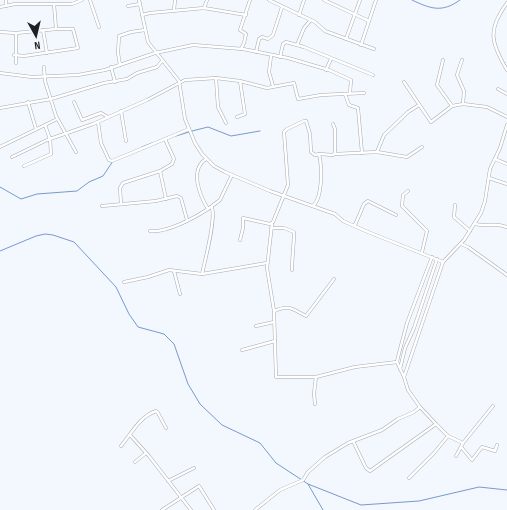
<svg xmlns="http://www.w3.org/2000/svg" width="507" height="510" viewBox="0 0 507 510" font-family="'Sofia Sans Condensed',sans-serif">
  <rect width="100%" height="100%" fill="#f3f7fe"/>
  <g fill="none" stroke-linecap="round" stroke-linejoin="round">
    <g stroke="#799acd" stroke-width="1">
      <path d="M412,0C431,9 442,13 460,0"/>
      <polyline points="192,131 208,127 231,136 260,131"/>
      <polyline points="176,136 189,132"/>
      <polyline points="142,147 152,143"/>
      <polyline points="0,187 21,199 37,194 77,191 89,182 103,176 113,161"/>
      <polyline points="0,251 36,236 45,234 53,235 74,242 116,287 129,314 138,327 164,334 174,344 188,384 200,404 222,425 260,443 276,463 308,484 361,505 419,501 479,487 507,490"/>
      <polyline points="308,484 323,510"/>
    </g>
    <defs>
      <g id="minor">
        <polyline points="6,0 6,6"/>
        <polyline points="90,0 99,27"/>
        <polyline points="139,0 148,42 179,81 185,119 195,143 202,154 214,166 225,172 270,191 335,214 343,221 368,232 443,262 464,240 481,213 485,201 490,169 500,148 507,125"/>
        <polyline points="269,0 315,22 325,31 374,49"/>
        <polyline points="324,0 369,21"/>
        <path d="M507,3C487,30 491,43 507,70"/>
        <polyline points="54,4 72,4 82,0"/>
        <polyline points="128,6 140,4"/>
        <polyline points="0,7 15,4 54,4 56,29 16,33 0,32"/>
        <polyline points="204,8 207,0"/>
        <polyline points="174,10 175,0"/>
        <polyline points="142,15 150,13 204,8 246,15"/>
        <polyline points="299,15 304,0"/>
        <polyline points="43,30 47,53"/>
        <polyline points="346,39 360,0"/>
        <polyline points="297,45 304,28 310,21"/>
        <polyline points="361,45 376,0"/>
        <polyline points="241,49 244,43 246,34 240,30 250,0"/>
        <polyline points="256,52 259,39 262,37 268,39 273,35 282,7"/>
        <polyline points="14,55 24,56 78,48 73,29 56,29"/>
        <polyline points="271,56 269,72 273,86"/>
        <polyline points="280,57 283,44 286,42 304,47 373,75"/>
        <polyline points="443,60 437,85 452,106"/>
        <polyline points="462,60 457,75 464,91 463,104 487,107 507,117"/>
        <polyline points="16,63 16,33"/>
        <polyline points="120,65 118,53 119,36 131,32 145,30"/>
        <polyline points="44,67 45,81 56,116 76,152"/>
        <polyline points="111,67 115,82"/>
        <polyline points="326,70 331,59"/>
        <polyline points="0,73 32,77 78,75 105,70 155,53 193,45 243,49 288,58 329,70 351,80 350,93"/>
        <polyline points="216,78 218,107 226,123"/>
        <polyline points="404,82 431,122 452,106 463,104"/>
        <polyline points="498,89 507,94"/>
        <polyline points="345,94 349,105 358,108 362,153"/>
        <polyline points="28,102 36,129"/>
        <polyline points="74,102 82,120 101,113 108,117"/>
        <polyline points="0,108 51,99 104,83 127,79 137,73 157,67 162,61"/>
        <polyline points="121,111 126,141"/>
        <polyline points="237,117 245,114 240,81"/>
        <polyline points="98,122 101,143 109,160 112,161 165,139"/>
        <polyline points="0,147 45,125"/>
        <polyline points="377,152 384,135 408,112 419,105"/>
        <polyline points="320,154 333,155 335,153 335,129 333,124"/>
        <polyline points="335,154 377,152 407,157 422,147"/>
        <polyline points="12,157 47,140 93,124 147,100 185,80 216,78 240,81 267,88 294,83 298,99 321,95 364,93"/>
        <path d="M206,159C189,170 200,196 208,209L220,200L232,175"/>
        <polyline points="495,159 507,164"/>
        <polyline points="24,166 51,154 50,139 45,125 57,119"/>
        <polyline points="489,178 507,184"/>
        <polyline points="408,191 403,195 402,206 427,231 422,252"/>
        <polyline points="166,199 160,171 172,164 174,159 165,139 189,129"/>
        <polyline points="121,204 120,188 123,183 160,171"/>
        <polyline points="455,205 454,217 470,231"/>
        <polyline points="102,206 156,201 177,196 181,198 187,220"/>
        <polyline points="272,224 267,268 274,311 276,377 316,377"/>
        <path d="M475,224C488,227 493,222 507,227"/>
        <polyline points="355,225 364,204 368,201 396,215"/>
        <path d="M271,228H284L294,232C294,245 292,256 292,270"/>
        <path d="M150,231C167,233 194,218 208,209"/>
        <path d="M240,240L243,228V218L270,224L273,222L288,185L284,132L287,129L304,121H306L310,134L311,152L315,155L319,154C322,166 323,197 313,206"/>
        <polyline points="461,244 468,247 507,275"/>
        <polyline points="174,271 180,294"/>
        <path d="M202,274C205,260 216,220 212,208"/>
        <polyline points="124,282 148,277 169,270 202,274 267,263"/>
        <path d="M274,311C290,304 292,309 306,316L334,279"/>
        <polyline points="256,326 274,322"/>
        <polyline points="242,350 275,341"/>
        <polyline points="400,369 405,348 414,328 437,259"/>
        <polyline points="404,377 397,362 398,357 407,323 432,257"/>
        <polyline points="315,404 314,393 316,377 355,367 397,362"/>
        <polyline points="436,424 448,436 463,443 456,456"/>
        <polyline points="130,435 149,456 191,510"/>
        <polyline points="353,441 366,468 370,471 436,424 420,407"/>
        <polyline points="463,443 493,406"/>
        <path d="M121,446C132,433 139,417 156,411L158,413L166,428"/>
        <polyline points="462,448 472,460 482,447 495,451 497,445"/>
        <polyline points="135,462 146,453"/>
        <polyline points="409,478 434,453 448,436"/>
        <polyline points="168,481 194,468"/>
        <polyline points="162,510 199,486 214,510"/>
        <polyline points="255,510 280,490 303,480 308,472 325,457 348,443 382,430 398,419 414,412 420,407 408,390 404,377 443,262"/>
      </g>
    </defs>
    <use href="#minor" stroke="#a7abb1" stroke-width="3.5"/>
    <use href="#minor" stroke="#fff" stroke-width="2.5"/>
  </g>
  <g transform="translate(36 36) rotate(172)" stroke="#f3f7fe" stroke-width="3" paint-order="stroke">
  <path d="M0-3L7 15L0 10L-7 15Z" fill="#1e2022"/>
  <text y="-6" font-size="11" font-weight="bold" text-anchor="middle" fill="#1e2022">N</text>
  </g>
</svg>
